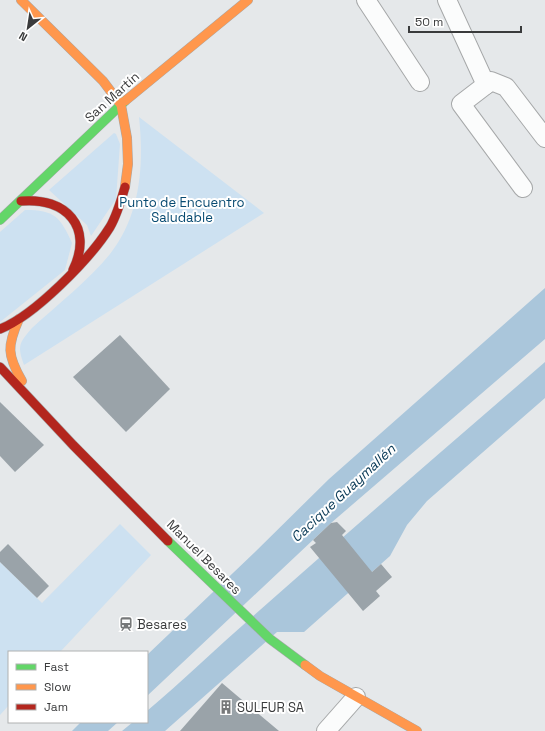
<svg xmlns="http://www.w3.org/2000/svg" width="545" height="731" viewBox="0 0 545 731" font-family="'Space Grotesk',sans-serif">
  <rect width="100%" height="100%" fill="#e5e8ea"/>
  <g fill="#cde1f1">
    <path d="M139,117L264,213L24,365C17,346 19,343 32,328C57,305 89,280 110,254C141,215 144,164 139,117Z"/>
    <polygon points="114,133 116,134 120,144 116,199 91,236 87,225 49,190"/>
    <path d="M25,210C55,210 60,217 72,243L65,270L0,322V232Z"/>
    <polygon points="120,524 151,555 60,652 9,652 9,705 0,715 0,562 42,603"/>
  </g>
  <g fill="#aac6db">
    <polygon points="545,288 545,339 331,523 147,696 147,655 255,552 329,479"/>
    <path d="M545,362V398L427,501L407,525L390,556L304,632H277L165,731H122L133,722H147V711C183,681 216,648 251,618C348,532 447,447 545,362Z"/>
    <polygon points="81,722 118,722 108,731 72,731"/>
  </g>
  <g fill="#9aa3a9">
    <polygon points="120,335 170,389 126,432 73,377"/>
    <polygon points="0,402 44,445 15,472 0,456"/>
    <polygon points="337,522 346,531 342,535 372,572 381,564 392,577 376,591 380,596 363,611 310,547 316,543 313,540 331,523"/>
    <polygon points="8,544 49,586 37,598 0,562 0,552"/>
    <polygon points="222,683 279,731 180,731"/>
  </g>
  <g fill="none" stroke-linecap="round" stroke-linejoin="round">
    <defs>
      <g id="street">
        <polyline points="366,0 420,82"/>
        <polyline points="447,0 486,85"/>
        <polyline points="523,188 461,104 491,81 506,87 545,138"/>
        <polyline points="326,731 356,697"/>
      </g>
      <g id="fast">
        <polyline points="0,220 125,101"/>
        <polyline points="168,541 270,639 305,665"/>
      </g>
      <g id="slow">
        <polyline points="21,0 103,81 121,105 127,138 128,164 125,187"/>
        <polyline points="125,101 248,0"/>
        <path d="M19,319C7,346 7,355 22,381"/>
        <polyline points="305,665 320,676 417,731"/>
      </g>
      <g id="jam">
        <path d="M21,201C66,197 94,227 73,270"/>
        <path d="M0,329C34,316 90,259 110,227C117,215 121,201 125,187"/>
        <polyline points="0,367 73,445 168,541"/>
      </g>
    </defs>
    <use href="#street" stroke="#a6a8a9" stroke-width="20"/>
    <use href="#fast" stroke="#a6a8a9" stroke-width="10"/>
    <use href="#slow" stroke="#a6a8a9" stroke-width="10"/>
    <use href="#jam" stroke="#a6a8a9" stroke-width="10"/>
    <use href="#street" stroke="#fbfcfc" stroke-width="18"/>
    <use href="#fast" stroke="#63d668" stroke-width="9"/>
    <use href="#slow" stroke="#ff974d" stroke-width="9"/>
    <use href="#jam" stroke="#b3261e" stroke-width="9"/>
  </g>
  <defs>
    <symbol id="station-bare" viewBox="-9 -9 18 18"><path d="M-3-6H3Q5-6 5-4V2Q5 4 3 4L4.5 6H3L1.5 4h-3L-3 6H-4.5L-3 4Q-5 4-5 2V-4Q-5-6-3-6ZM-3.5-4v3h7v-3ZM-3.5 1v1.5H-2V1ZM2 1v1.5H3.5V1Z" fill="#767879" stroke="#fff" stroke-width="2.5" paint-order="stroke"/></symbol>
    <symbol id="building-bare" viewBox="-9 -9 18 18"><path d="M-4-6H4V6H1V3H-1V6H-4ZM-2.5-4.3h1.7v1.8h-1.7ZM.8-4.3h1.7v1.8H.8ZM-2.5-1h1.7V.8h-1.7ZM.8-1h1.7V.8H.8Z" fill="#767879" stroke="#fff" stroke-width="2.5" paint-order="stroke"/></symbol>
  </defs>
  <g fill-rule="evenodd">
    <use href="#station-bare" x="116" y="614" width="20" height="20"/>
    <use href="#building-bare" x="216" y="697" width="20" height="20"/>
  </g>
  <g text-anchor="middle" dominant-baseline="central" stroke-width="4" stroke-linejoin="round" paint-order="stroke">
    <g font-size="13" fill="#3a3b3c" stroke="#fff">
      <text transform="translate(112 97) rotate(-42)">San Martín</text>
      <text transform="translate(204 557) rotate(45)">Manuel Besares</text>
    </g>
    <g font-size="13" fill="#074a71" stroke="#fff">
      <text x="182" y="202">Punto de Encuentro<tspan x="182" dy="15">Saludable</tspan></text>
    </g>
    <g font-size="13" fill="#3a3b3c" stroke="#fff" text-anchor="start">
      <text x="137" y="624">Besares</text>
      <text x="237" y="707">SULFUR SA</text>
    </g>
    <g font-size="14" font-style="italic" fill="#063754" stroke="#fff">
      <text transform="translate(343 493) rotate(-43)">Cacique Guaymallén</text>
    </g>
  </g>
  <rect x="8" y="651" width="140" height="72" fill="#ffffff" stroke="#b0b1b1"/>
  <rect x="16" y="664" width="20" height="6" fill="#63d668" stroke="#b0b1b1"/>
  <text x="44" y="671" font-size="12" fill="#3a3b3c">Fast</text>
  <rect x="16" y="684" width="20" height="6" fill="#ff974d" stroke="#b0b1b1"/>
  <text x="44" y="691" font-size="12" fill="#3a3b3c">Slow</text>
  <rect x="16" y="704" width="20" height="6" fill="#b3261e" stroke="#b0b1b1"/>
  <text x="44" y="711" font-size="12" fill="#3a3b3c">Jam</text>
  <g transform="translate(28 28) rotate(210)" stroke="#ffffff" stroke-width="3" paint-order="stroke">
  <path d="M0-3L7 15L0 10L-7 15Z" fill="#3a3b3c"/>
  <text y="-6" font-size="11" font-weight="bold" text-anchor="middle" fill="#3a3b3c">N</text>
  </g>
  <path d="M409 26v6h112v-6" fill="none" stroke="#3a3b3c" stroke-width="2"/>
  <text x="415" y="26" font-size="12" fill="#3a3b3c" stroke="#ffffff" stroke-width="3" paint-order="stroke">50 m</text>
</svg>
